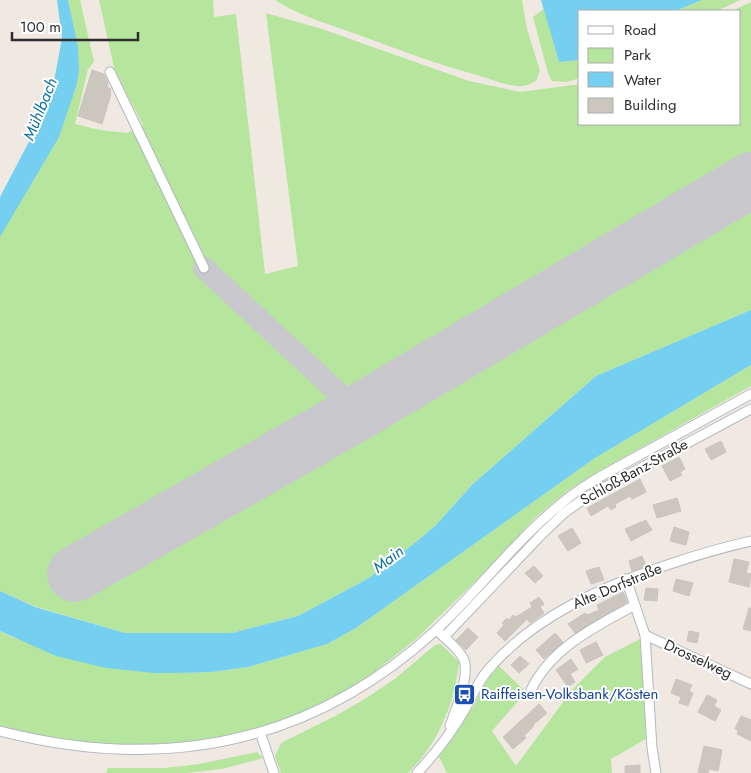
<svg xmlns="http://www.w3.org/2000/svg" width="751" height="773" viewBox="0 0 751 773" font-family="Jost,sans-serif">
  <rect width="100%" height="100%" fill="#efe9e1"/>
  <g fill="#b6e59e">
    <polygon points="68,0 80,0 94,62 88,69 75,124 100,130 127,133 143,125 115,72 99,0 213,0 214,17 236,14 265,274 298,266 266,13 322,29 469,81 520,92 580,84 580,124 740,124 740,11 732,11 751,2 751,310 596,376 472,485 436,525 416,542 369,578 298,616 232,633 125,633 34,606 0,591 0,237 15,208 77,46"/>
    <path d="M275,0H522L527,29L540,71L536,81C530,84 524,87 518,86C504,85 490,79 477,75C432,63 389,46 345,30C322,22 296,14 275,0Z"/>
    <polygon points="702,0 740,0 717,11 675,11"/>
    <polygon points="544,9 559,62 580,60 580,78 567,82 552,81 548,73 533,17"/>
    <polygon points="751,365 751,386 594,474 567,491 535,518 483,574 417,638 367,678 331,701 280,726 195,749 143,753 94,750 12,732 0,726 0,631 14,638 179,673 212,672 248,667 327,644 356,628 595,458"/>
    <polygon points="642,638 646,739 611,759 612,773 447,773 438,755 473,707 484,685 498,665 526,692 492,731 516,766 572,690 605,657"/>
    <path d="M441,644L459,662C455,703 438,744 408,773H281L275,756L281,743L337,715L365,699L396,678L435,645Z"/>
    <polygon points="257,752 263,758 222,769 186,773 106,773 108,768 165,768 199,764"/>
  </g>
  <g fill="#75cff0">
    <polygon points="57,0 68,0 78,47 79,72 76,87 59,137 0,237 0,197 44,113 53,87 62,38"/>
    <polygon points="541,0 702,0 675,11 580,11 580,60 559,62"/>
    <polygon points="751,310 751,365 595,458 356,628 327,644 248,667 212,672 179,673 155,673 106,668 56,656 0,631 0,591 35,607 125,633 232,633 298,616 369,578 416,542 436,525 472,485 596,376"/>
  </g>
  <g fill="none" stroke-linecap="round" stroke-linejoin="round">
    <polyline stroke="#c9c8cc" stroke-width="22" points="204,268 359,412"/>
    <polyline stroke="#c9c8cc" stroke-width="56" points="75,574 359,412 751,180"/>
  </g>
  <g fill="#cbc7bf" stroke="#cbc5ba">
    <polygon points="92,70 104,74 108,83 107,87 111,89 110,93 111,94 102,124 78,116"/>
    <polygon points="721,441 726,452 711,460 705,449"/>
    <polygon points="679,457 685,469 680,472 682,475 670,481 662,466"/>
    <polygon points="640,479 646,492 632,499 630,496 615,504 616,507 611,510 608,506 591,516 587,508"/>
    <polygon points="677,498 681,511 657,518 653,505"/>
    <polygon points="646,520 652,530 631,541 625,529"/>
    <polygon points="674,527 689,532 686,545 670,541"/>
    <polygon points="572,528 581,543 568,551 558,536"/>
    <polygon points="642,556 646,566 632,571 629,561"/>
    <polygon points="734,559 749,562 746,573 751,574 749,587 729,582"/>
    <polygon points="534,566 543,576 535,583 525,573"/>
    <polygon points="599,567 604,580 591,584 586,571"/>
    <polygon points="676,579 693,583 689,596 673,591"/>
    <polygon points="646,588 658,589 657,601 644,600"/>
    <polygon points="623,592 627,602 575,633 568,624 585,613 587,615 599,610 597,605"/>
    <polygon points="539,597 544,604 540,607 544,613 530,623 527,619 505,641 497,633 504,625 502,623 507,618 509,620 513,615 516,617 532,607 530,603"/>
    <polygon points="749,608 751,608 751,631 743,629"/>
    <polygon points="468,628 478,637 466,650 456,640"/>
    <polygon points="689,631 699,633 697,643 687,641"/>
    <polygon points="555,633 563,642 544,659 536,650"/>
    <polygon points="596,642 603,655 586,663 580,650"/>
    <polygon points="520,656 529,664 519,673 511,665"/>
    <polygon points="571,659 578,669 570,674 575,682 568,687 556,670"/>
    <polygon points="676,679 692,685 689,691 693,693 688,706 679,703 681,697 671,693"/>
    <polygon points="707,695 717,700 714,706 721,710 715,721 698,712"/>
    <polygon points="539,704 547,713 533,725 534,726 524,736 526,738 513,749 503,737"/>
    <polygon points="741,716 751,720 751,741 737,734 738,730 735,729"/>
    <polygon points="704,746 722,750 718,771 709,769 708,773 698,773"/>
    <polygon points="640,765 640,773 625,773 625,766"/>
  </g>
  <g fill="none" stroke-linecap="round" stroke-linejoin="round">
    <defs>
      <g id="minor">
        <polyline points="110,72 204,268"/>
        <polyline points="626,579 645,635 652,748 656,773"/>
        <path d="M440,633C448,641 460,650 464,660C470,676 455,711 450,726"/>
        <polyline points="645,635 751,684"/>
        <polyline points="444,637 542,534 564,513 585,498 751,409"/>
        <path d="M531,690C551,648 596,626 635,605"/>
        <path d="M0,731C164,773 310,745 435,631C479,590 515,541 562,503C584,484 611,471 636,457C674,436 713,415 751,394"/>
        <polyline points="262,738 274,773"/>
        <path d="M417,773C435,754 452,732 465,709C472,696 478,682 488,670C535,615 604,586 670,564C697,555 724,547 751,541"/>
      </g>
    </defs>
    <use href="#minor" stroke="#b4b7c1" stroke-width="11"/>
    <use href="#minor" stroke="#fff" stroke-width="9"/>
  </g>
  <defs>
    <symbol id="bus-square" viewBox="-11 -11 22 22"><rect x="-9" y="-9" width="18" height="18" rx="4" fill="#1a4fb4" stroke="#fff"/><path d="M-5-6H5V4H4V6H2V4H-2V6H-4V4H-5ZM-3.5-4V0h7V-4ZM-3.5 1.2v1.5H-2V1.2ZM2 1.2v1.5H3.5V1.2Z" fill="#fff"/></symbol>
  </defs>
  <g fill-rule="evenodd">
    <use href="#bus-square" x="452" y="682" width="25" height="25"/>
  </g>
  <g text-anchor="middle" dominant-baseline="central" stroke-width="4" stroke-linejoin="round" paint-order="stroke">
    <g font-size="15" fill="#2e2e2e" stroke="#fff">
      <text transform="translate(634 472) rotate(-29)">Schloß-Banz-Straße</text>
      <text transform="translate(617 586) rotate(-23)">Alte Dorfstraße</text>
      <text transform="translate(698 659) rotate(25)">Drosselweg</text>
    </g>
    <g font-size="15" fill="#164399" stroke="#fff" text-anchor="start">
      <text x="481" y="694">Raiffeisen-Volksbank/Kösten</text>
    </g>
    <g font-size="16" font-style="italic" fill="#0d6fa3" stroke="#fff">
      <text transform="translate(40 109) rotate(-68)">Mühlbach</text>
      <text transform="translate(388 559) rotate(-37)">Main</text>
    </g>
  </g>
  <rect x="578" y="10" width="162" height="115" fill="#ffffff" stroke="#ababab"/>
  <rect x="588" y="26" width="25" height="8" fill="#ffffff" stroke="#ababab"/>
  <text x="624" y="35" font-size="15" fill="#2e2e2e">Road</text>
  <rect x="588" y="48" width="25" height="15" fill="#b6e59e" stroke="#ababab"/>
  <text x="624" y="60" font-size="15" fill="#2e2e2e">Park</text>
  <rect x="588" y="72" width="25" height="15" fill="#75cff0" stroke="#ababab"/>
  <text x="624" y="85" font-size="15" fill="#2e2e2e">Water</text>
  <rect x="588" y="98" width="25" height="15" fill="#cbc7bf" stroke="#ababab"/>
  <text x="624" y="110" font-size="15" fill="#2e2e2e">Building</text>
  <path d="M12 32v8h126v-8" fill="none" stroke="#2e2e2e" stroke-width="2.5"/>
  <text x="20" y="32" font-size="15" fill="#2e2e2e" stroke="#ffffff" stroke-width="4" paint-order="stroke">100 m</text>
</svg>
